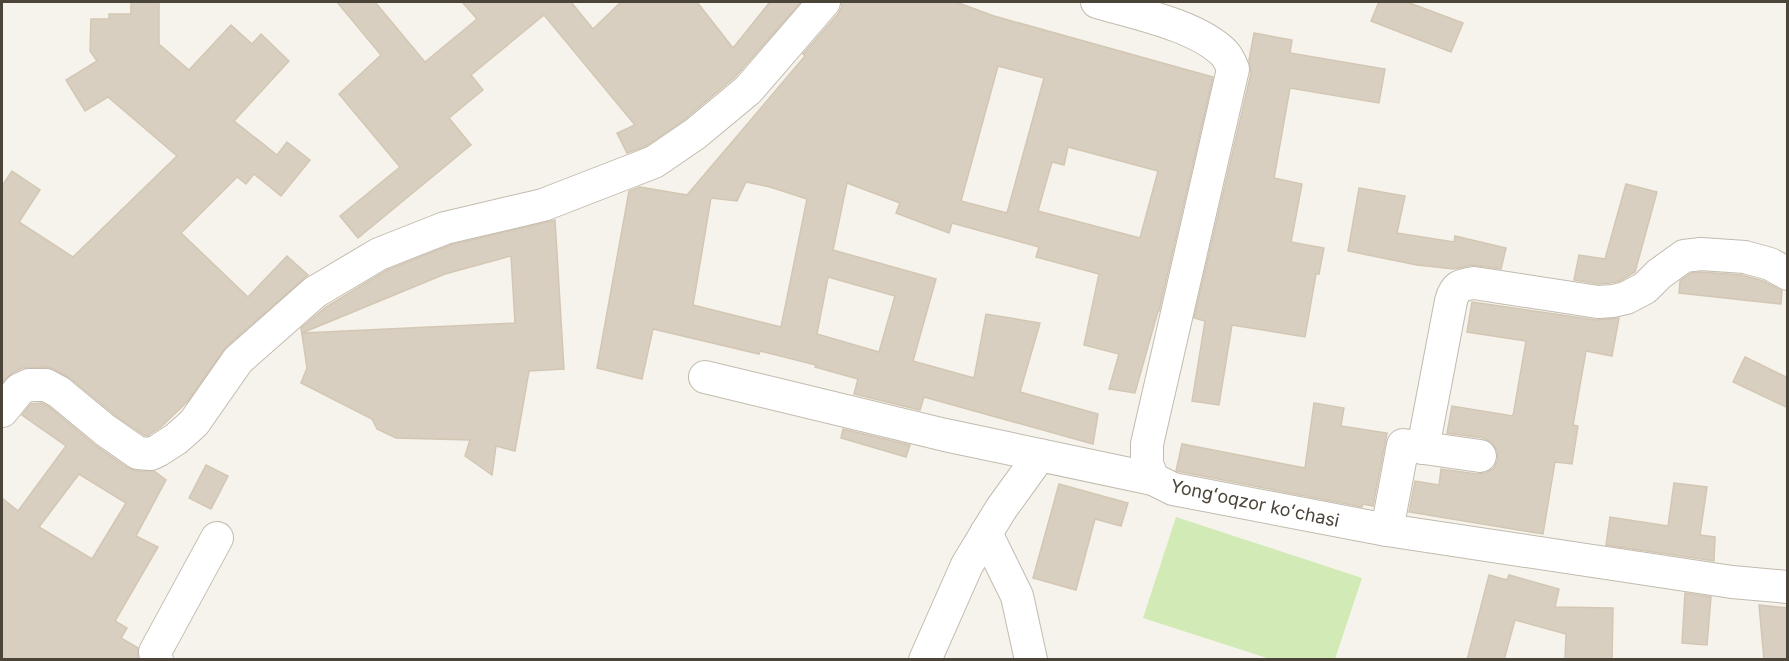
<svg xmlns="http://www.w3.org/2000/svg" width="1789" height="661" viewBox="0 0 1789 661" font-family="Inter,sans-serif">
  <rect width="100%" height="100%" fill="#f6f3ec"/>
  <polygon fill="#d2eab5" points="1176,517 1362,578 1335,659 1270,659 1143,618"/>
  <g fill="#d8cfc1" stroke="#d3c7b4" stroke-width="1.5" fill-rule="evenodd">
    <polygon points="131,2 159,2 159,44 189,70 231,25 252,44 261,34 289,61 234,121 277,155 287,142 310,160 281,196 254,174 246,184 237,177 181,233 248,297 287,256 308,275 226,347 188,401 161,427 147,436 144,435 116,416 70,378 54,369 46,367 22,368 12,373 2,383 2,186 12,171 40,190 19,222 73,257 177,156 108,97 85,111 66,80 97,61 90,51 91,19 109,19 109,14 131,14"/>
    <polygon points="337,2 375,2 425,62 477,19 462,2 571,2 593,29 621,2 697,2 733,48 770,2 801,2 735,77 684,120 646,146 627,153 617,133 635,125 544,15 471,75 483,90 449,118 471,145 358,238 340,216 400,167 339,94 381,55"/>
    <path d="M841,2H956L994,16L1213,77L1159,311H1158L1135,393L1109,389L1119,354L1084,345L1099,274L1036,257L1039,247L952,223L949,233L896,213L900,203L847,183L833,250L936,279L913,361L974,378L986,314L1040,323L1020,392L1098,414L1093,444L924,397L920,410L854,394L858,379L815,367L816,365L760,351L759,354L653,329L642,379L597,368L629,191L640,187L687,195L805,56L803,54L838,14L842,6ZM998,66L1044,78L1007,213L961,201ZM1068,147L1158,171L1140,238L1038,211L1052,162L1064,165ZM746,182L770,187L807,199L781,327L693,305L711,198L737,201ZM828,277L895,296L879,352L817,334Z"/>
    <polygon points="1379,2 1407,2 1463,23 1451,52 1371,21"/>
    <polygon points="1254,33 1292,40 1290,53 1385,69 1379,103 1290,88 1274,178 1302,184 1291,242 1324,248 1319,274 1316,274 1305,337 1232,325 1219,405 1192,401 1205,321 1194,318 1251,73 1249,60"/>
    <polygon points="1626,184 1657,192 1635,272 1620,281 1610,283 1599,284 1574,280 1579,255 1605,259"/>
    <polygon points="1359,188 1405,196 1397,233 1454,242 1455,236 1506,248 1501,269 1472,265 1454,269 1417,265 1348,251"/>
    <path d="M555,220L564,369L529,371L515,451L496,446L492,475L465,456L470,440L396,438L377,429L372,419L301,383L307,368L301,328L326,307L387,270L450,245ZM511,256L515,323L302,333L445,274Z"/>
    <polygon points="1701,272 1742,275 1763,281 1782,291 1781,304 1679,293 1680,281 1691,273"/>
    <polygon points="1472,302 1596,320 1619,318 1612,356 1586,351 1573,425 1578,426 1572,464 1555,462 1543,534 1409,512 1415,481 1439,485 1441,469 1477,474 1486,473 1494,468 1498,459 1497,450 1491,442 1483,438 1447,433 1452,406 1513,416 1526,341 1467,332"/>
    <polygon points="1745,357 1788,378 1788,408 1733,382"/>
    <path d="M41,403L49,407L95,445L128,468L137,471H154L166,480L136,536L158,547L115,621L127,628L121,638L138,648V660H2V498L18,511L66,446L22,415L31,404ZM79,474L126,503L92,559L39,527Z"/>
    <polygon points="1314,403 1344,408 1341,426 1387,433 1373,506 1363,504 1362,507 1176,471 1182,444 1305,468"/>
    <polygon points="843,429 910,445 906,457 841,438"/>
    <polygon points="206,465 228,476 211,509 189,498"/>
    <polygon points="1674,483 1707,487 1700,535 1715,537 1714,561 1606,545 1610,517 1668,526"/>
    <polygon points="1059,484 1128,503 1121,526 1095,519 1076,590 1033,578"/>
    <polygon points="1489,575 1507,580 1509,575 1559,589 1555,607 1613,608 1612,660 1565,660 1566,634 1515,620 1504,660 1467,660"/>
    <polygon points="1685,593 1711,597 1707,645 1682,643"/>
    <polygon points="1759,605 1788,608 1788,660 1764,660"/>
  </g>
  <g fill="none" stroke-linecap="round" stroke-linejoin="round">
    <defs>
      <g id="minor">
        <path d="M1097,2C1134,13 1196,25 1224,53C1228,57 1231,64 1233,69L1147,444V464L1153,479L1173,489L1387,530L1732,582L1788,587"/>
        <polyline points="705,377 945,435 1153,479"/>
        <polyline points="2,411 20,389 29,385 46,385 59,392 105,430 138,453 151,454 159,450 176,439 194,423 238,360 315,292 379,254 445,228 543,205 654,162 695,134 748,90 824,2"/>
        <path d="M1423,448L1451,301C1455,286 1460,285 1474,283L1598,302L1613,301L1626,298L1645,288L1659,274L1684,256L1701,254L1745,257L1770,264L1788,274"/>
        <polyline points="1387,530 1403,445 1480,456"/>
        <polyline points="986,533 1017,596 1031,660"/>
        <polyline points="157,660 155,652 217,538"/>
        <polyline points="925,660 967,565 1001,509 1040,455"/>
      </g>
    </defs>
    <use href="#minor" stroke="#c2bbae" stroke-width="34"/>
    <use href="#minor" stroke="#fff" stroke-width="32"/>
  </g>
  <g text-anchor="middle" dominant-baseline="central" stroke-width="5" stroke-linejoin="round" paint-order="stroke">
    <g font-size="18" fill="#4b4439" stroke="#fff">
      <text transform="translate(1255 503) rotate(12)">Yongʻoqzor koʻchasi</text>
    </g>
  </g>
  <rect width="1789" height="661" fill="none" stroke="#4b4439" stroke-width="6"/>
</svg>
